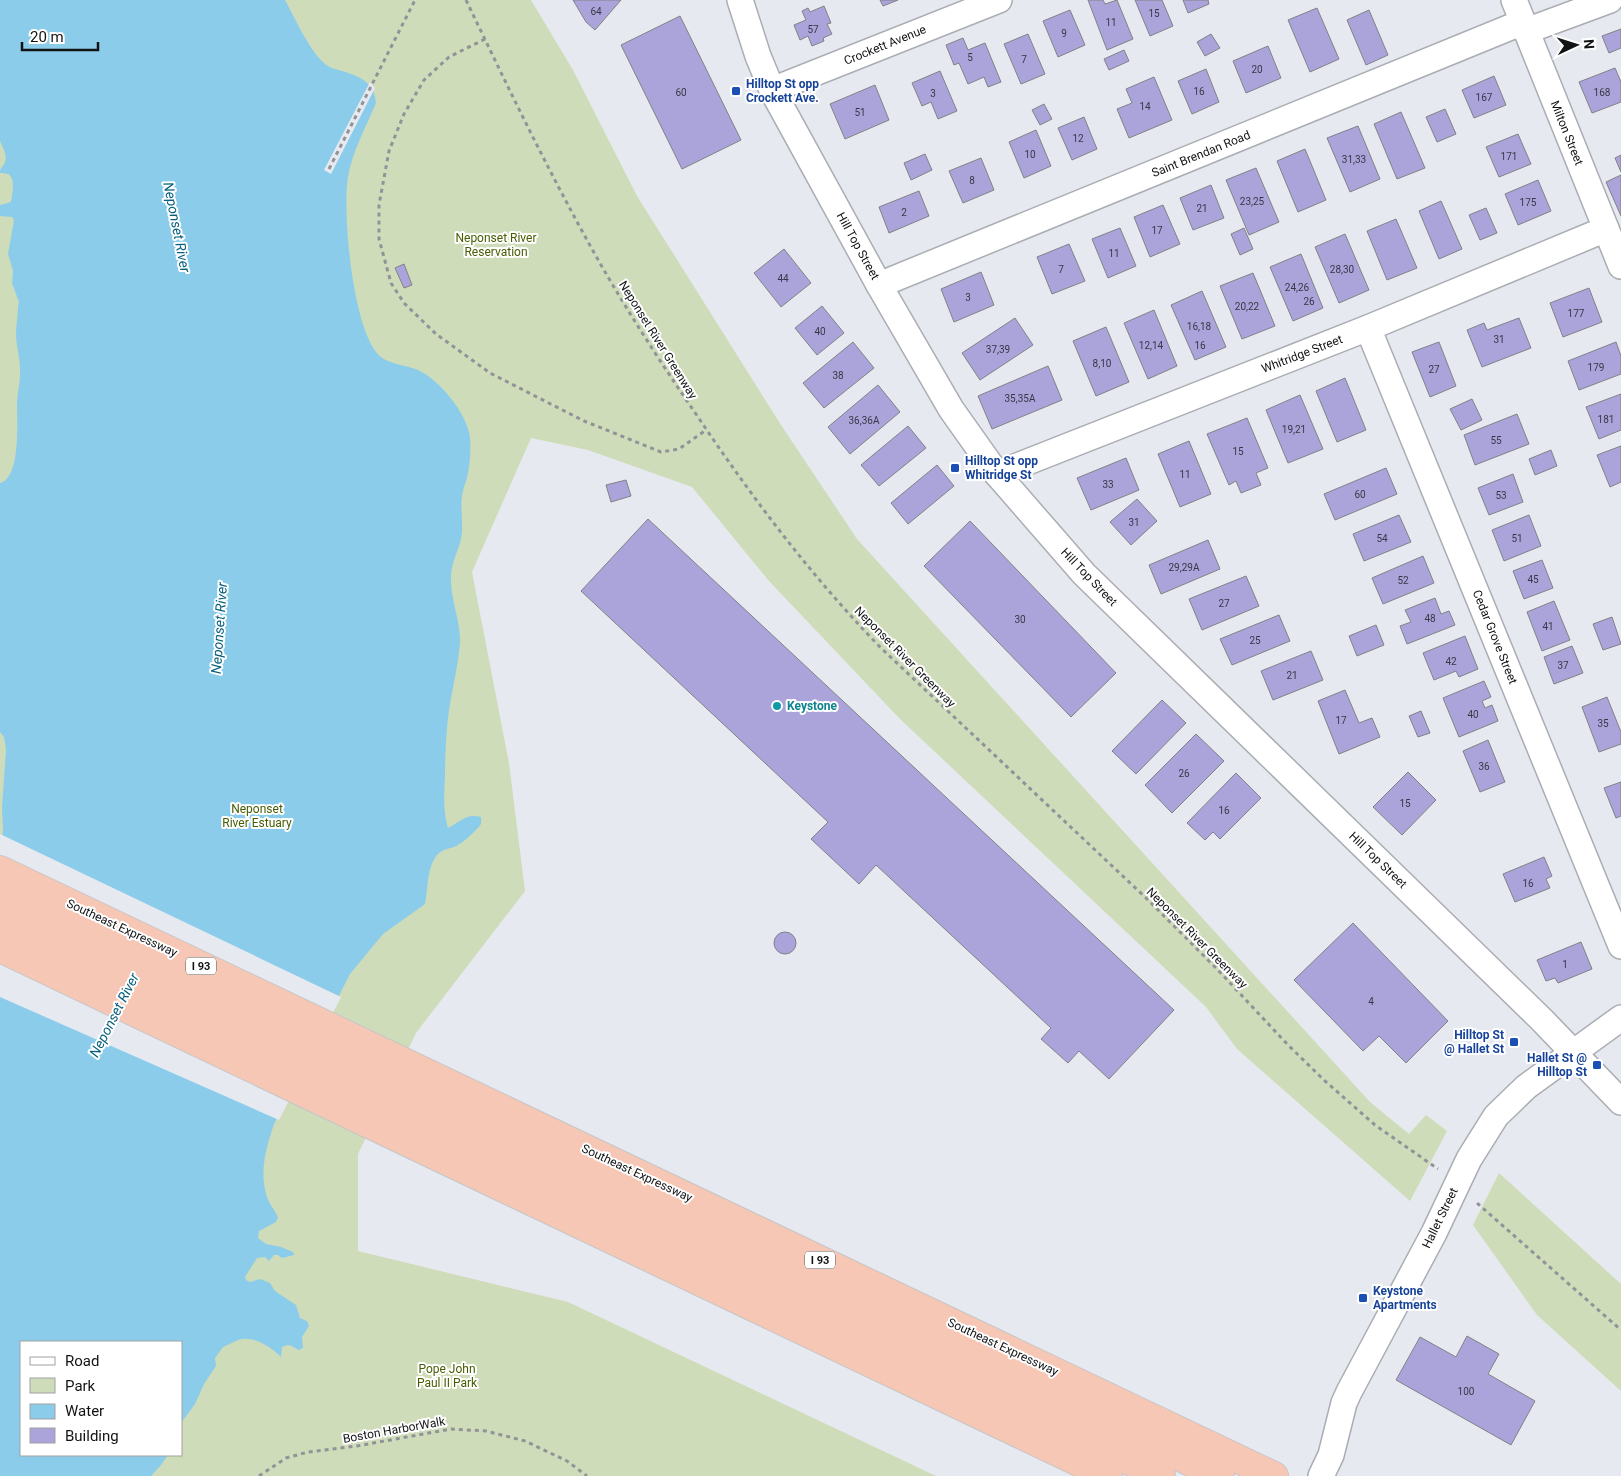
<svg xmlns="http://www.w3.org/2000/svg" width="1621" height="1476" viewBox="0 0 1621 1476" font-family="Roboto,sans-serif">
  <rect width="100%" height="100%" fill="#e6e9ef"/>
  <g fill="#cfdcb9" fill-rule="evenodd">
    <path d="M0,0H531L573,70L637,196L781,425L857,539L1370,1102L1409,1134L1426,1115L1447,1131L1410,1201L1237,1049L1206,1007L900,719L769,581L692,487L588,450L531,438L472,572L509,763L525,891L416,1033L358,1154V1251L568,1302L936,1476H0ZM21,1342H181V1455H21Z"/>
    <polygon points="1499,1173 1621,1284 1621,1391 1537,1315 1473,1225"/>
  </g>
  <path fill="#8bcceb" d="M0,0H285C295,18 309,50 324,63C329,68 336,69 342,71C361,77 374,82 376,103C366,127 352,152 348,177C342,213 353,335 381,357C392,365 406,365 418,370C440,380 467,414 470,437C471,449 470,462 468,473C467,480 463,488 462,496C460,510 464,525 461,539C458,552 451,563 451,577C450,599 461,621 460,643C458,668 451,693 448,718C446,737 445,757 445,777C444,795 443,811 448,828C460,822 466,813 481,817V824C476,831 462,844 454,847C448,849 443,849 437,855C427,867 428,889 425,904L383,934L350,974L274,1124C266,1148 259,1172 267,1197C269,1204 275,1210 278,1217L276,1222L259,1231L258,1238L266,1244L281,1247L293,1252L294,1255L282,1258L278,1255H274L269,1261L265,1257L257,1258L245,1277L246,1280L250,1282L260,1279L270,1283L275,1291L296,1305L300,1318L307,1321L309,1326L302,1337L303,1348L299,1350C292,1347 290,1343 282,1347L281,1357C271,1347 253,1335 238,1340C232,1342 229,1345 223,1347L215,1358L216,1366L204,1384L195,1404L181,1423V1342H21V1455H168L161,1465L151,1476H0V856L3,830L2,808L6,749L4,737L0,732V483C21,478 17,420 17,403C17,392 21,380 20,369C20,357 16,345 16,334C16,325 18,316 18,307L19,302L12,283L13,271L8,254L14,220L12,217L0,216V205L11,202C12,195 16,178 8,174C5,173 3,173 0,173C0,167 3,167 5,162C8,155 2,147 0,141Z"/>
  <g fill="#e6e9ef">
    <polygon points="370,82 375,88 331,174 324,170"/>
    <polygon points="0,834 341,997 279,1120 0,997"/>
  </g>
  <g fill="#aba4db" stroke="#828187">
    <polygon points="573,0 621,0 595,30 586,22"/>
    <polygon points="880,0 898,0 883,6"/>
    <polygon points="1088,0 1103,0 1105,4 1117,0 1133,39 1107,50"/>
    <polygon points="1135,0 1162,0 1173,26 1150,36"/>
    <polygon points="1183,0 1208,0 1209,4 1188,13"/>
    <polygon points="824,6 831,23 827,24 832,34 823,38 824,41 812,46 808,36 800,40 794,25 806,20 802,11 808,8 810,12"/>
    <polygon points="1317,8 1339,59 1310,72 1288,20"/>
    <polygon points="1070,10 1085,45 1058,57 1043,21"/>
    <polygon points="1369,10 1388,55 1366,65 1347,20"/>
    <polygon points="680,16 741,140 682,169 621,45"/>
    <polygon points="1621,29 1621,48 1609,53 1602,36"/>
    <polygon points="1028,34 1045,74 1021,84 1004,44"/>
    <polygon points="1211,34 1220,48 1205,56 1197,42"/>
    <polygon points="963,38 968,50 985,43 1001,82 988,87 984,77 968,84 959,63 954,65 946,45"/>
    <polygon points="1268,46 1281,78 1246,93 1233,61"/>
    <polygon points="1124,50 1129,61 1109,70 1104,59"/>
    <polygon points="1615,68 1621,82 1621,102 1592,113 1579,82"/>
    <polygon points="1206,69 1219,102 1192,114 1178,81"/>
    <polygon points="940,71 957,111 938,119 931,102 922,106 912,83"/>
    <polygon points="1494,76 1506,105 1474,118 1462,90"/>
    <polygon points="1154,77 1172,120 1129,138 1117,109 1132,103 1126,89"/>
    <polygon points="875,85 889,120 845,139 830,104"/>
    <polygon points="1044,104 1052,119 1040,125 1032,110"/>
    <polygon points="1445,109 1456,134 1437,142 1426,117"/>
    <polygon points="1401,112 1425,168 1397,179 1374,124"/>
    <polygon points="1084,117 1097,149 1072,160 1058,128"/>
    <polygon points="1358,126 1380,179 1350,192 1327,138"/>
    <polygon points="1036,130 1051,166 1024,178 1009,142"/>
    <polygon points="1518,134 1531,164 1499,177 1486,147"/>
    <polygon points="1305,149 1326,200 1298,212 1277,161"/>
    <polygon points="925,154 932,170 911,180 904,163"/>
    <polygon points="1621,155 1621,172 1615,158"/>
    <polygon points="981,158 994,190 963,203 949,171"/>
    <polygon points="1256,168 1279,222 1249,235 1226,180"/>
    <polygon points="1621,175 1621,216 1606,182"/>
    <polygon points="1538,180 1551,211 1518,225 1505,194"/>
    <polygon points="1211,185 1224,218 1193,230 1180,198"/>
    <polygon points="919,191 929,216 889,233 879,207"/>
    <polygon points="1441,201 1462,249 1439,259 1419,211"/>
    <polygon points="1163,205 1180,244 1150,257 1134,217"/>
    <polygon points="1486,208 1497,233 1480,240 1469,215"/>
    <polygon points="1396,219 1417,268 1387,280 1367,231"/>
    <polygon points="1120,228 1136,266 1108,278 1092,239"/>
    <polygon points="1244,228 1253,249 1240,255 1231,234"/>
    <polygon points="1345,234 1369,290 1339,303 1315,247"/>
    <polygon points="1069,244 1085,281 1052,294 1037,257"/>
    <polygon points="784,249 811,283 781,307 754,273"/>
    <polygon points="1301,254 1323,308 1293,321 1270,267"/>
    <polygon points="404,264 412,285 404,288 395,268"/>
    <polygon points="981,272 994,305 954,322 941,289"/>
    <polygon points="1253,273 1275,326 1242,339 1220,286"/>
    <polygon points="1589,288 1602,322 1563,337 1550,303"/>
    <polygon points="1202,291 1226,347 1195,360 1171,305"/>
    <polygon points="822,306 844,333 817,355 795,328"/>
    <polygon points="1154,310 1177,366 1148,379 1124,323"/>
    <polygon points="1015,318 1033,345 980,380 962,353"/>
    <polygon points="1519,318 1531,348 1482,367 1467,330 1484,323 1487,330"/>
    <polygon points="1106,327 1129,382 1096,396 1073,341"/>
    <polygon points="853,342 874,368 824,408 803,383"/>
    <polygon points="1439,342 1456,386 1430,397 1412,352"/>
    <polygon points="1616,342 1621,356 1621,374 1579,390 1568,361"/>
    <polygon points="1048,366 1062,400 992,429 978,396"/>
    <polygon points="1345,378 1366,430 1337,442 1316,391"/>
    <polygon points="878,385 900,412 850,454 828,427"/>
    <polygon points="1621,394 1621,430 1599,439 1586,407"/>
    <polygon points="1300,395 1323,449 1288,463 1266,410"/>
    <polygon points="1472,399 1482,420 1461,430 1450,409"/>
    <polygon points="1517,414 1529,444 1475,465 1464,435"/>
    <polygon points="1247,418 1268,468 1256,473 1261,485 1241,493 1236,481 1229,485 1207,434"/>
    <polygon points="908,426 926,448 879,486 861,465"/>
    <polygon points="1189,441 1211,494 1180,507 1158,454"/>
    <polygon points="1621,446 1621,482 1610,487 1597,455"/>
    <polygon points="1551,450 1557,466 1535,475 1529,459"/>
    <polygon points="1126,458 1139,490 1091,510 1077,478"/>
    <polygon points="937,465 954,486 908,524 891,503"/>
    <polygon points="1386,468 1397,494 1335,520 1324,494"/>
    <polygon points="1513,474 1523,502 1489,515 1478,488"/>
    <polygon points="626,480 631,496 611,502 606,485"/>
    <polygon points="1137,499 1157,521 1131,545 1110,522"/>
    <polygon points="1399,515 1411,542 1364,561 1353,534"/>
    <polygon points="1529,515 1541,546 1504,561 1492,530"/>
    <polygon points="648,519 1174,1010 1109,1079 1079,1051 1068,1063 1041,1039 1051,1028 876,865 859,884 811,839 828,822 581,591"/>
    <polygon points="970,521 1116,673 1071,717 924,566"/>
    <polygon points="1208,540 1220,569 1161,594 1149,565"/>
    <polygon points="1423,556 1434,583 1383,604 1372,578"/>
    <polygon points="1542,560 1553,588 1524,599 1513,571"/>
    <polygon points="1246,576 1259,606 1202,630 1189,599"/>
    <polygon points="1435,598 1441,614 1449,611 1455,625 1407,644 1400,626 1411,622 1405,610"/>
    <polygon points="1554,601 1570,640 1542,651 1527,612"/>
    <polygon points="1279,615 1290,641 1232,665 1220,639"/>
    <polygon points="1612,617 1621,644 1603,650 1593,624"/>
    <polygon points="1376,625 1384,645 1357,656 1349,636"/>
    <polygon points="1465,636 1478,669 1459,677 1456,671 1434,680 1423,653"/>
    <polygon points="1572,646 1583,673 1554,684 1544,657"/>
    <polygon points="1311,651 1323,680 1273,700 1261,671"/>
    <polygon points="1484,681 1491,697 1482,701 1485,708 1492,705 1498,721 1459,737 1443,698"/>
    <polygon points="1345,690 1359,723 1372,718 1380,737 1339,754 1318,701"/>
    <polygon points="1607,697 1621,732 1621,744 1599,752 1582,707"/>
    <polygon points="1162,700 1186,723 1136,774 1112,751"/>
    <polygon points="1421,711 1430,733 1418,737 1409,716"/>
    <polygon points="1196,734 1224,761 1172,813 1145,785"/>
    <polygon points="1488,740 1505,782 1480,792 1463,751"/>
    <polygon points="1408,772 1436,800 1402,835 1373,807"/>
    <polygon points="1236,773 1261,798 1220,839 1213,832 1205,840 1187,823"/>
    <polygon points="1621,782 1621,816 1616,818 1604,788"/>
    <polygon points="1544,857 1552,876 1546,879 1550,888 1515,902 1503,874"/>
    <polygon points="1353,923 1448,1021 1406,1063 1379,1036 1363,1051 1294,980"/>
    <circle cx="785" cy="943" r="11"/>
    <polygon points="1581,942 1592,969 1558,983 1555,978 1546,981 1537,960"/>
    <polygon points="1467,1336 1499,1354 1488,1374 1535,1401 1511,1445 1396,1380 1420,1337 1456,1357"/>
  </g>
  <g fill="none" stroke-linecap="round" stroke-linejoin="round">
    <defs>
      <g id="street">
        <polyline points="740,0 758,56 772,90 879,285 951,409 997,474 1084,574 1542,1020 1621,1102"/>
        <polyline points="1514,0 1621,266"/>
        <polyline points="1526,31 1610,0"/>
        <polyline points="772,90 999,0"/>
        <polyline points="879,285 1523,22"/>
        <polyline points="1368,328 1621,946"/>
        <polyline points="997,474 1368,328 1606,229"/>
        <polyline points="1321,1476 1331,1455 1344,1403 1349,1392 1434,1233 1469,1159 1496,1116 1526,1087 1621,1018"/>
      </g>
      <g id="highway">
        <polyline points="0,870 1274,1476"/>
        <polyline points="0,895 1220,1476"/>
        <polyline points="0,923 1161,1476"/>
        <polyline points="0,948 1108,1476"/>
      </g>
    </defs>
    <use href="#street" stroke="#aaadb3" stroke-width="28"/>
    <use href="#highway" stroke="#c6c6c7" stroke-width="30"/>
    <g stroke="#919398" stroke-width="3" stroke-dasharray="4 4" stroke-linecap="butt">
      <path d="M466,0C503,77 540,154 581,229C616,294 656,356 698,417C753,499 812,577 881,648L1146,898L1217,969L1288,1045L1325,1081L1375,1125L1438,1169"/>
      <polyline points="485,39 449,57 424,80 404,114 389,151 379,205 379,239 391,283 404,303 436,334 490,373 584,421 661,452 679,449 706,430"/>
      <polyline points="329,169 415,0"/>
      <polyline points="1477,1203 1621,1330"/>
      <polyline points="259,1476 286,1458 308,1452 357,1446 451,1429 486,1431 525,1441 567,1461 587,1476"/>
    </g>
    <use href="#street" stroke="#fff" stroke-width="25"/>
    <use href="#highway" stroke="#f7c7b5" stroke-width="28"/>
  </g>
  <g fill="#1a4fb4" stroke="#fff" stroke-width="2">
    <rect x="731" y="86" width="10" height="10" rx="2.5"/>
    <rect x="950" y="463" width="10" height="10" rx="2.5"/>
    <rect x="1509" y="1037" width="10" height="10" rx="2.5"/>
    <rect x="1592" y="1060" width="10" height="10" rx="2.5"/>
    <rect x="1358" y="1293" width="10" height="10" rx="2.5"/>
  </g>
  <circle fill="#0f9aa8" stroke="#fff" stroke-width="2" cx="777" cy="706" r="5"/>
  <g text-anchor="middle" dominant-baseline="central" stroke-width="4" stroke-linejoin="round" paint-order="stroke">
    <g font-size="10" fill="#383746">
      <text x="596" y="11">64</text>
      <text x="1154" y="13">15</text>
      <text x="1111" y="22">11</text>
      <text x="813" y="29">57</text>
      <text x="1064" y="33">9</text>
      <text x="970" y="57">5</text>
      <text x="1024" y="59">7</text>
      <text x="1257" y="69">20</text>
      <text x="1199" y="91">16</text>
      <text x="681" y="92">60</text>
      <text x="1602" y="92">168</text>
      <text x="933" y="93">3</text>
      <text x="1484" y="97">167</text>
      <text x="1145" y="106">14</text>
      <text x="860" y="112">51</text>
      <text x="1078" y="138">12</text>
      <text x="1030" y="154">10</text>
      <text x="1509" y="156">171</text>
      <text x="1354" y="159">31,33</text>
      <text x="972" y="180">8</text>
      <text x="1252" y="201">23,25</text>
      <text x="1528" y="202">175</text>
      <text x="1202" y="208">21</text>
      <text x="904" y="212">2</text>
      <text x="1157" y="230">17</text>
      <text x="1114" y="253">11</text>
      <text x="1061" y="269">7</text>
      <text x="1342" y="269">28,30</text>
      <text x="783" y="278">44</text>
      <text x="1297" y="287">24,26</text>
      <text x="968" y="297">3</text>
      <text x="1309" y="301">26</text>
      <text x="1247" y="306">20,22</text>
      <text x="1576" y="313">177</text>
      <text x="1199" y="326">16,18</text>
      <text x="820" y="331">40</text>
      <text x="1499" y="339">31</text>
      <text x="1151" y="345">12,14</text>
      <text x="1200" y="345">16</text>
      <text x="998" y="349">37,39</text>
      <text x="1102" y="363">8,10</text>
      <text x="1596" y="367">179</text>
      <text x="1434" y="369">27</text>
      <text x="838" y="375">38</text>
      <text x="1020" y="398">35,35A</text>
      <text x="1606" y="419">181</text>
      <text x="864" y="420">36,36A</text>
      <text x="1294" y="429">19,21</text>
      <text x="1496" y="440">55</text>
      <text x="1238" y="451">15</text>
      <text x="1185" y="474">11</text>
      <text x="1108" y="484">33</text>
      <text x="1360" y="494">60</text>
      <text x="1501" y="495">53</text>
      <text x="1134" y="522">31</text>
      <text x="1382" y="538">54</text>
      <text x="1517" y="538">51</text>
      <text x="1184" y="567">29,29A</text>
      <text x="1533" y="579">45</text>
      <text x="1403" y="580">52</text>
      <text x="1224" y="603">27</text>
      <text x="1430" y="618">48</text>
      <text x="1020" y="619">30</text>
      <text x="1548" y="626">41</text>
      <text x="1255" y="640">25</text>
      <text x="1451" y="661">42</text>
      <text x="1563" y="665">37</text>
      <text x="1292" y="675">21</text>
      <text x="1473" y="714">40</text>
      <text x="1341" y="720">17</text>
      <text x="1603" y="723">35</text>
      <text x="1484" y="766">36</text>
      <text x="1184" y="773">26</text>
      <text x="1405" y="803">15</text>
      <text x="1224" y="810">16</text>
      <text x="1528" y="883">16</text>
      <text x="1565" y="964">1</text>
      <text x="1371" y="1001">4</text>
      <text x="1466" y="1391">100</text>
    </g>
    <g fill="#fff" stroke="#595a5b" stroke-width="1">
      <rect x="186" y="957.5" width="30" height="17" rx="4"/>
      <rect x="805" y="1251.5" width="30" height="17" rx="4"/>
    </g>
    <g font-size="11" font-weight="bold" fill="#121315">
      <text x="201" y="966">I 93</text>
      <text x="820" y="1260">I 93</text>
    </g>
    <g font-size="12" fill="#121315" stroke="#fff">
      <text transform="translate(885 45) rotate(-22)">Crockett Avenue</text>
      <text transform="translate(1567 133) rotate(68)">Milton Street</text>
      <text transform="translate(1201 154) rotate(-22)">Saint Brendan Road</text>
      <text transform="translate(858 246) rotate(61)">Hill Top Street</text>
      <text transform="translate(658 340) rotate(58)">Neponset River Greenway</text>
      <text transform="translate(1302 354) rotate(-21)">Whitridge Street</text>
      <text transform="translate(1089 577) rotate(46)">Hill Top Street</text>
      <text transform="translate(1495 637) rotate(68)">Cedar Grove Street</text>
      <text transform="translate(905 657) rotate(45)">Neponset River Greenway</text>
      <text transform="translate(1378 860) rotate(44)">Hill Top Street</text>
      <text transform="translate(122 928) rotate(25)">Southeast Expressway</text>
      <text transform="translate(1197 938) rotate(45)">Neponset River Greenway</text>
      <text transform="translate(637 1173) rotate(25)">Southeast Expressway</text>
      <text transform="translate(1440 1218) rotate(-64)">Hallet Street</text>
      <text transform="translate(1003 1347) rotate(25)">Southeast Expressway</text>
      <text transform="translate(394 1430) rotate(-10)">Boston HarborWalk</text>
    </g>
    <g font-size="12" font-weight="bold" fill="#164399" stroke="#fff" text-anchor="start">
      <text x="746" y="84">Hilltop St opp<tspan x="746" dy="14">Crockett Ave.</tspan></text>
      <text x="965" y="461">Hilltop St opp<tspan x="965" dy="14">Whitridge St</tspan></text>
      <text x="1504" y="1035" text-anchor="end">Hilltop St<tspan x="1504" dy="14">@ Hallet St</tspan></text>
      <text x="1587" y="1058" text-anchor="end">Hallet St @<tspan x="1587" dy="14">Hilltop St</tspan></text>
      <text x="1373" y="1291">Keystone<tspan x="1373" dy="14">Apartments</tspan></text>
    </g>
    <g font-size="12" fill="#475d03" stroke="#fff">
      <text x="496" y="238">Neponset River<tspan x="496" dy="14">Reservation</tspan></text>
      <text x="257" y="809">Neponset<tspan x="257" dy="14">River Estuary</tspan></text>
      <text x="447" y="1369">Pope John<tspan x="447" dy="14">Paul II Park</tspan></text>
    </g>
    <g font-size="12" font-weight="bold" fill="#0d838f" stroke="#fff" text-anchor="start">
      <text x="787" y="706">Keystone</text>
    </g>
    <g font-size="14" font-style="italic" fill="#08607e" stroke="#fff">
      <text transform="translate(177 227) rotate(79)">Neponset River</text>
      <text transform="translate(219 628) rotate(-86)">Neponset River</text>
      <text transform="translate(114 1015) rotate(-63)">Neponset River</text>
    </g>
  </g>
  <rect x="20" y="1341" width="162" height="115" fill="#ffffff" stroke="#a0a1a1"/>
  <rect x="30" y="1357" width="25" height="8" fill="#ffffff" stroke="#a0a1a1"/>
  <text x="65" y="1366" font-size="15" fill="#121315">Road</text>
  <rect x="30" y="1378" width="25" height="15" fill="#cfdcb9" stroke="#a0a1a1"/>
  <text x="65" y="1391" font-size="15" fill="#121315">Park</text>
  <rect x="30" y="1404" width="25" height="15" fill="#8bcceb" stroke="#a0a1a1"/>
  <text x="65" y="1416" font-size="15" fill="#121315">Water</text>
  <rect x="30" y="1428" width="25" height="15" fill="#aba4db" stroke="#a0a1a1"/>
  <text x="65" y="1441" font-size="15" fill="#121315">Building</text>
  <g transform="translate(1576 45) rotate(86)" stroke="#ffffff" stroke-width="4" paint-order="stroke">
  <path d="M0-4L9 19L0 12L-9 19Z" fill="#121315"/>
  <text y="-8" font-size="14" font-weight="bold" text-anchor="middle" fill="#121315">N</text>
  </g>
  <path d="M22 42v8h76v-8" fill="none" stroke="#121315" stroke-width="2.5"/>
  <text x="30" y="42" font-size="15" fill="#121315" stroke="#ffffff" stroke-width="4" paint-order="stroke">20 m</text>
</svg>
